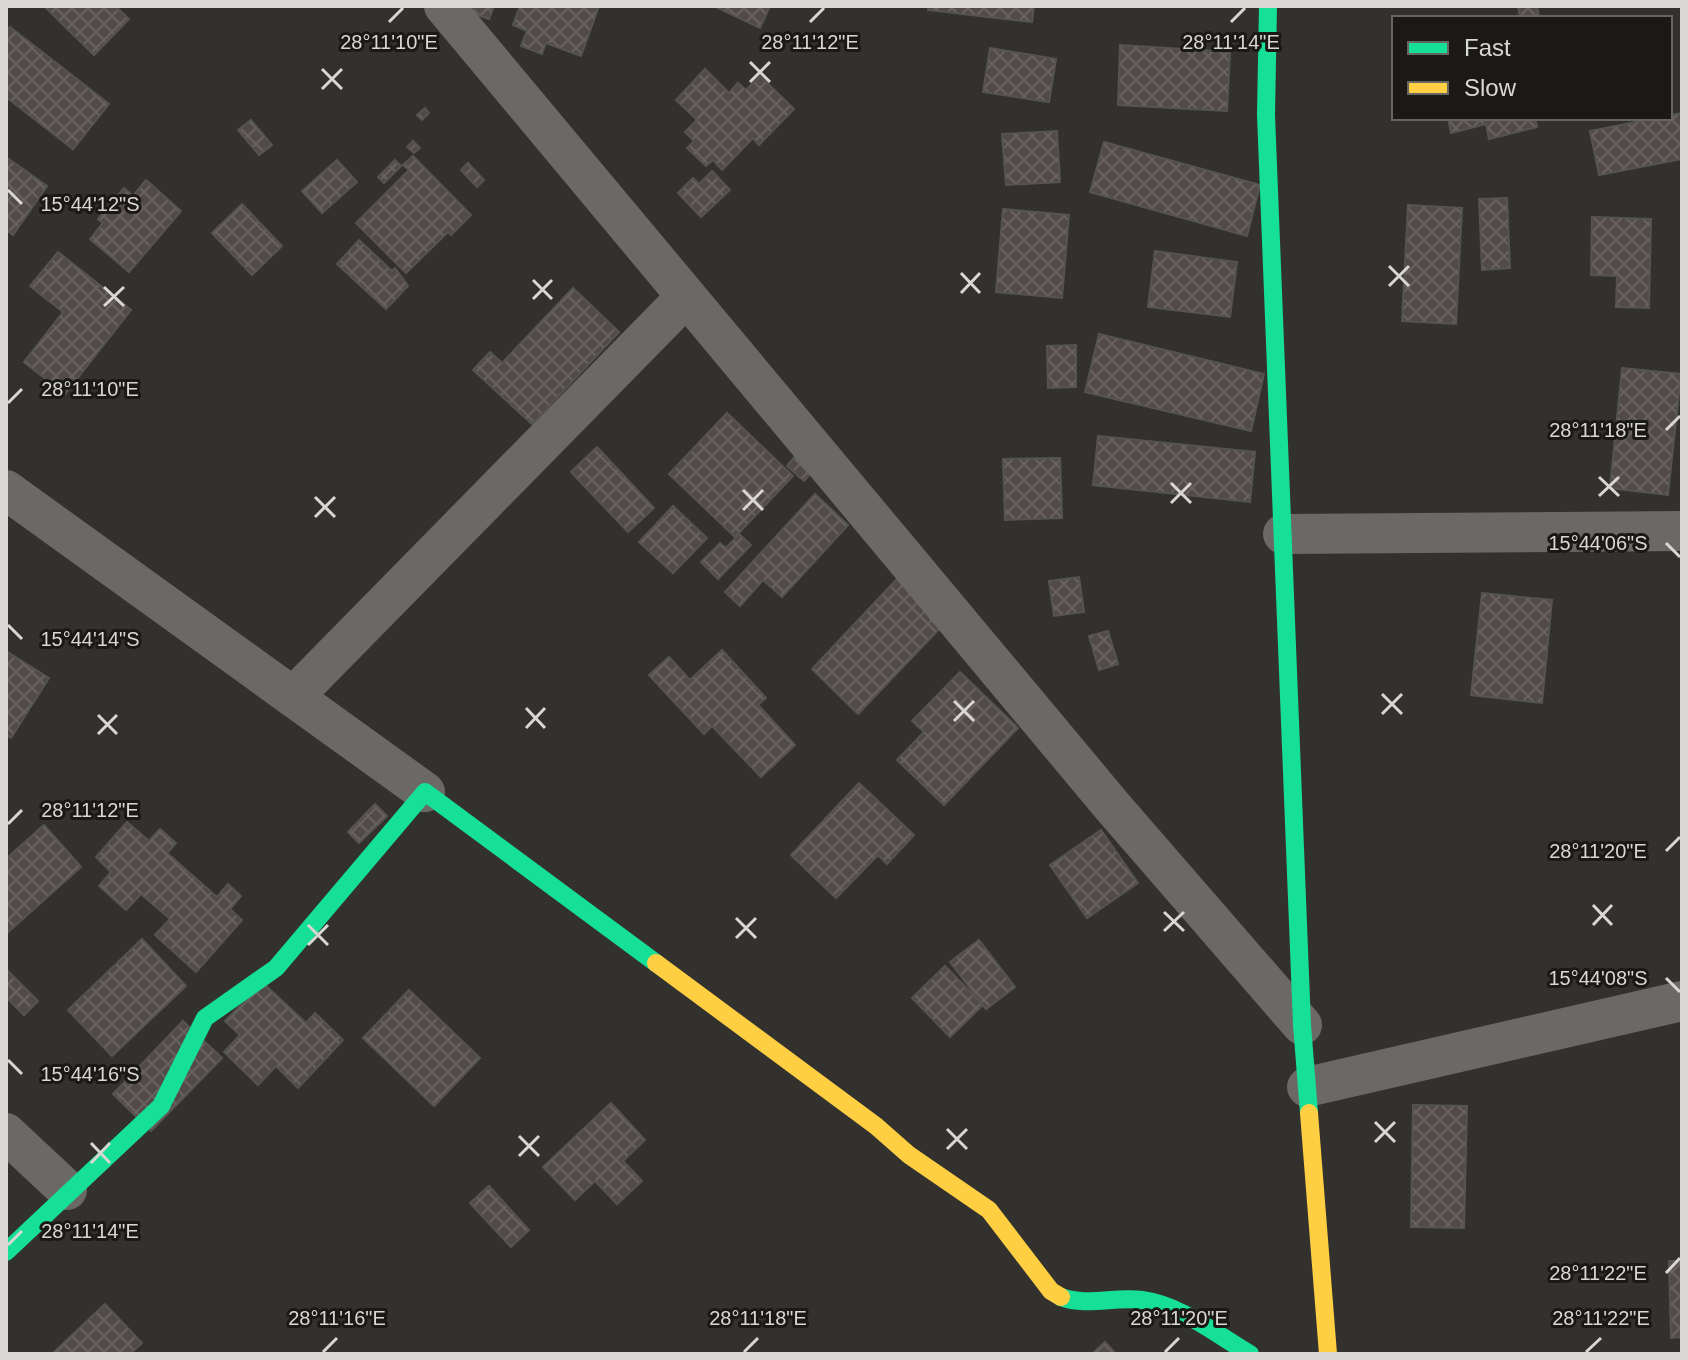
<svg xmlns="http://www.w3.org/2000/svg" width="1688" height="1360" viewBox="0 0 1688 1360" font-family="Arial,sans-serif">
  <defs>
    <pattern id="building-cross-hatch" width="8" height="8" patternUnits="userSpaceOnUse" patternTransform="scale(2)"><rect width="8" height="8" fill="#51494a"/><path d="M0 0l8 8M0 8l8-8" fill="none" stroke="#696263"/></pattern>
  </defs>
  <rect width="100%" height="100%" fill="#33312e"/>
  <g fill="url(#building-cross-hatch)" stroke="#565453" stroke-width="2">
    <polygon points="44,6 115,6 129,19 94,55"/>
    <polygon points="474,6 494,6 489,19 472,13"/>
    <polygon points="520,6 599,6 581,56 546,43 542,54 521,46 527,31 513,25"/>
    <polygon points="714,6 770,6 760,28"/>
    <polygon points="929,6 1034,6 1032,22 928,10"/>
    <polygon points="1518,6 1537,6 1539,18 1520,18"/>
    <polygon points="10,27 109,104 73,149 6,97 6,32"/>
    <polygon points="1120,45 1230,52 1227,111 1118,105"/>
    <polygon points="990,48 1056,59 1049,102 983,92"/>
    <polygon points="705,69 729,93 738,83 746,90 760,76 794,109 759,145 753,138 722,170 713,160 706,166 687,148 694,141 685,132 697,120 676,100"/>
    <polygon points="425,108 429,113 422,120 417,115"/>
    <polygon points="1682,113 1682,159 1599,175 1590,131"/>
    <polygon points="1448,118 1535,118 1537,127 1489,139 1486,124 1451,133"/>
    <polygon points="251,120 272,145 259,155 238,130"/>
    <polygon points="1057,131 1060,182 1006,185 1002,134"/>
    <polygon points="413,141 420,148 414,153 407,147"/>
    <polygon points="1104,142 1260,185 1247,236 1090,192"/>
    <polygon points="413,156 471,215 451,235 448,232 406,273 356,223 409,170 403,165"/>
    <polygon points="6,157 47,186 13,235 6,230"/>
    <polygon points="337,160 357,182 322,213 302,191"/>
    <polygon points="395,160 401,166 384,183 378,177"/>
    <polygon points="468,163 484,180 477,187 461,170"/>
    <polygon points="712,171 730,190 701,217 678,193 693,178 699,184"/>
    <polygon points="146,180 181,211 129,272 90,239 103,223 98,219 124,188 133,196"/>
    <polygon points="1507,198 1510,268 1482,270 1479,199"/>
    <polygon points="242,204 282,246 252,275 212,233"/>
    <polygon points="1408,205 1462,208 1456,324 1402,321"/>
    <polygon points="1003,209 1069,215 1062,298 996,292"/>
    <polygon points="1592,217 1651,219 1649,308 1616,307 1617,276 1591,275"/>
    <polygon points="359,240 392,271 395,268 408,286 386,309 337,264"/>
    <polygon points="1155,251 1237,262 1230,317 1148,307"/>
    <polygon points="58,252 131,310 65,394 24,362 63,312 30,286"/>
    <polygon points="573,288 619,332 532,424 473,370 490,352 502,363"/>
    <polygon points="1099,334 1264,374 1251,431 1085,392"/>
    <polygon points="1076,345 1076,387 1048,388 1047,346"/>
    <polygon points="1622,368 1681,374 1668,495 1610,488"/>
    <polygon points="727,413 793,476 735,537 669,474"/>
    <polygon points="1098,436 1255,452 1250,502 1093,485"/>
    <polygon points="597,447 654,508 628,532 571,472"/>
    <polygon points="800,450 817,466 804,481 787,466"/>
    <polygon points="1060,458 1062,518 1005,520 1003,459"/>
    <polygon points="815,494 848,525 782,597 763,580 740,606 725,592"/>
    <polygon points="673,506 707,538 673,573 639,542"/>
    <polygon points="739,534 751,545 718,579 701,562 720,543 726,548"/>
    <polygon points="1079,577 1084,612 1054,616 1049,581"/>
    <polygon points="897,579 944,624 858,714 812,669"/>
    <polygon points="1482,593 1552,600 1542,703 1471,695"/>
    <polygon points="1108,631 1118,664 1099,670 1089,636"/>
    <polygon points="722,650 766,698 758,705 795,745 761,777 712,726 704,734 649,675 669,657 690,680"/>
    <polygon points="6,651 49,678 11,738 6,735"/>
    <polygon points="960,672 1018,728 944,805 897,760 924,732 912,721"/>
    <polygon points="859,783 914,835 887,864 878,855 836,898 791,855"/>
    <polygon points="375,804 387,816 359,843 348,832"/>
    <polygon points="127,822 149,841 160,829 176,843 167,853 217,897 228,884 241,896 230,909 242,920 196,972 155,935 170,919 141,894 126,910 99,886 111,872 96,857"/>
    <polygon points="44,825 81,867 6,934 6,859"/>
    <polygon points="1101,830 1138,883 1087,918 1050,865"/>
    <polygon points="142,939 186,986 112,1056 68,1010"/>
    <polygon points="979,940 1015,987 986,1009 950,962"/>
    <polygon points="945,966 983,1005 950,1037 912,998"/>
    <polygon points="6,969 38,1001 24,1015 6,997"/>
    <polygon points="263,983 306,1023 315,1013 343,1040 298,1088 276,1066 258,1085 224,1052 240,1035 225,1021"/>
    <polygon points="409,990 480,1058 434,1106 363,1038"/>
    <polygon points="183,1021 222,1058 151,1131 113,1094"/>
    <polygon points="611,1103 645,1140 623,1161 642,1181 617,1204 595,1181 575,1200 543,1167"/>
    <polygon points="1413,1105 1467,1106 1464,1228 1411,1227"/>
    <polygon points="489,1186 529,1230 511,1247 470,1203"/>
    <polygon points="1669,1261 1682,1261 1682,1337 1671,1338"/>
    <polygon points="105,1304 142,1343 130,1354 57,1354 54,1352"/>
    <polygon points="1105,1342 1116,1354 1092,1354"/>
  </g>
  <g fill="none" stroke-linecap="round" stroke-linejoin="round">
    <g stroke="#6a6968" stroke-width="40">
      <polyline points="444,6 1112,806 1302,1025"/>
      <polyline points="6,490 425,792"/>
      <polyline points="1283,534 1682,531"/>
      <polyline points="293,697 686,297"/>
      <polyline points="1307,1087 1682,1001"/>
      <polyline points="6,1133 67,1190"/>
    </g>
    <g stroke="#16e098" stroke-width="18">
      <polyline points="1268,6 1266,115 1302,1025 1309,1113"/>
      <polyline points="6,1252 161,1106 205,1018 276,968 425,792 656,963"/>
      <path d="M1061,1297C1088,1307 1114,1296 1142,1300C1181,1305 1217,1335 1250,1354"/>
    </g>
    <g stroke="#ffcf43" stroke-width="18">
      <polyline points="656,963 876,1126 909,1155 989,1210 1051,1291 1061,1297"/>
      <polyline points="1309,1113 1328,1354"/>
    </g>
  </g>
  <path fill="none" stroke="#d9d7d5" stroke-width="3" d="M389,22L403,8M810,22L824,8M1231,22L1245,8M750,62L770,82M322,69L342,89M750,82L770,62M322,89L342,69M8,190L22,204M1389,266L1409,286M961,273L980,293M533,280L552,299M1389,286L1409,266M104,287L124,306M961,293L980,273M533,299L552,280M104,306L124,287M8,403L22,389M1666,430L1680,416M1599,477L1619,496M1171,483L1191,503M743,490L763,510M1599,496L1619,477M315,497L335,517M1171,503L1191,483M743,510L763,490M315,517L335,497M1666,543L1680,557M8,625L22,639M1382,694L1402,714M954,701L974,721M526,708L545,728M1382,714L1402,694M98,715L117,734M954,721L974,701M526,728L545,708M98,734L117,715M8,824L22,810M1666,851L1680,837M1593,905L1612,925M1164,912L1184,931M736,918L756,938M308,925L328,945M1593,925L1612,905M1164,931L1184,912M736,938L756,918M308,945L328,925M1666,978L1680,992M8,1060L22,1074M1375,1122L1395,1142M947,1129L967,1149M519,1136L539,1156M1375,1142L1395,1122M91,1143L110,1163M947,1149L967,1129M519,1156L539,1136M91,1163L110,1143M8,1245L22,1231M1666,1273L1680,1258M323,1352L337,1338M744,1352L758,1338M1165,1352L1179,1338M1586,1352L1601,1338"/>
  <g font-size="20" text-anchor="middle" fill="#d9d7d5" stroke="#1a1917" stroke-width="6" stroke-linejoin="round" paint-order="stroke">
    <text x="389" y="49">28°11'10"E</text>
    <text x="810" y="49">28°11'12"E</text>
    <text x="1231" y="49">28°11'14"E</text>
    <text x="90" y="211">15°44'12"S</text>
    <text x="90" y="396">28°11'10"E</text>
    <text x="1598" y="437">28°11'18"E</text>
    <text x="1598" y="550">15°44'06"S</text>
    <text x="90" y="646">15°44'14"S</text>
    <text x="90" y="817">28°11'12"E</text>
    <text x="1598" y="858">28°11'20"E</text>
    <text x="1598" y="985">15°44'08"S</text>
    <text x="90" y="1081">15°44'16"S</text>
    <text x="90" y="1238">28°11'14"E</text>
    <text x="1598" y="1280">28°11'22"E</text>
    <text x="337" y="1325">28°11'16"E</text>
    <text x="758" y="1325">28°11'18"E</text>
    <text x="1179" y="1325">28°11'20"E</text>
    <text x="1601" y="1325">28°11'22"E</text>
  </g>
  <rect width="1688" height="1360" fill="none" stroke="#d9d7d5" stroke-width="16"/>
  <rect x="1392" y="16" width="280" height="104" fill="#1a1917" stroke="#666563" stroke-width="2"/>
  <rect x="1408" y="42" width="40" height="12" fill="#16e098" stroke="#666563" stroke-width="2"/>
  <text x="1464" y="56" font-size="24" fill="#d9d7d5">Fast</text>
  <rect x="1408" y="82" width="40" height="12" fill="#ffcf43" stroke="#666563" stroke-width="2"/>
  <text x="1464" y="96" font-size="24" fill="#d9d7d5">Slow</text>
</svg>
